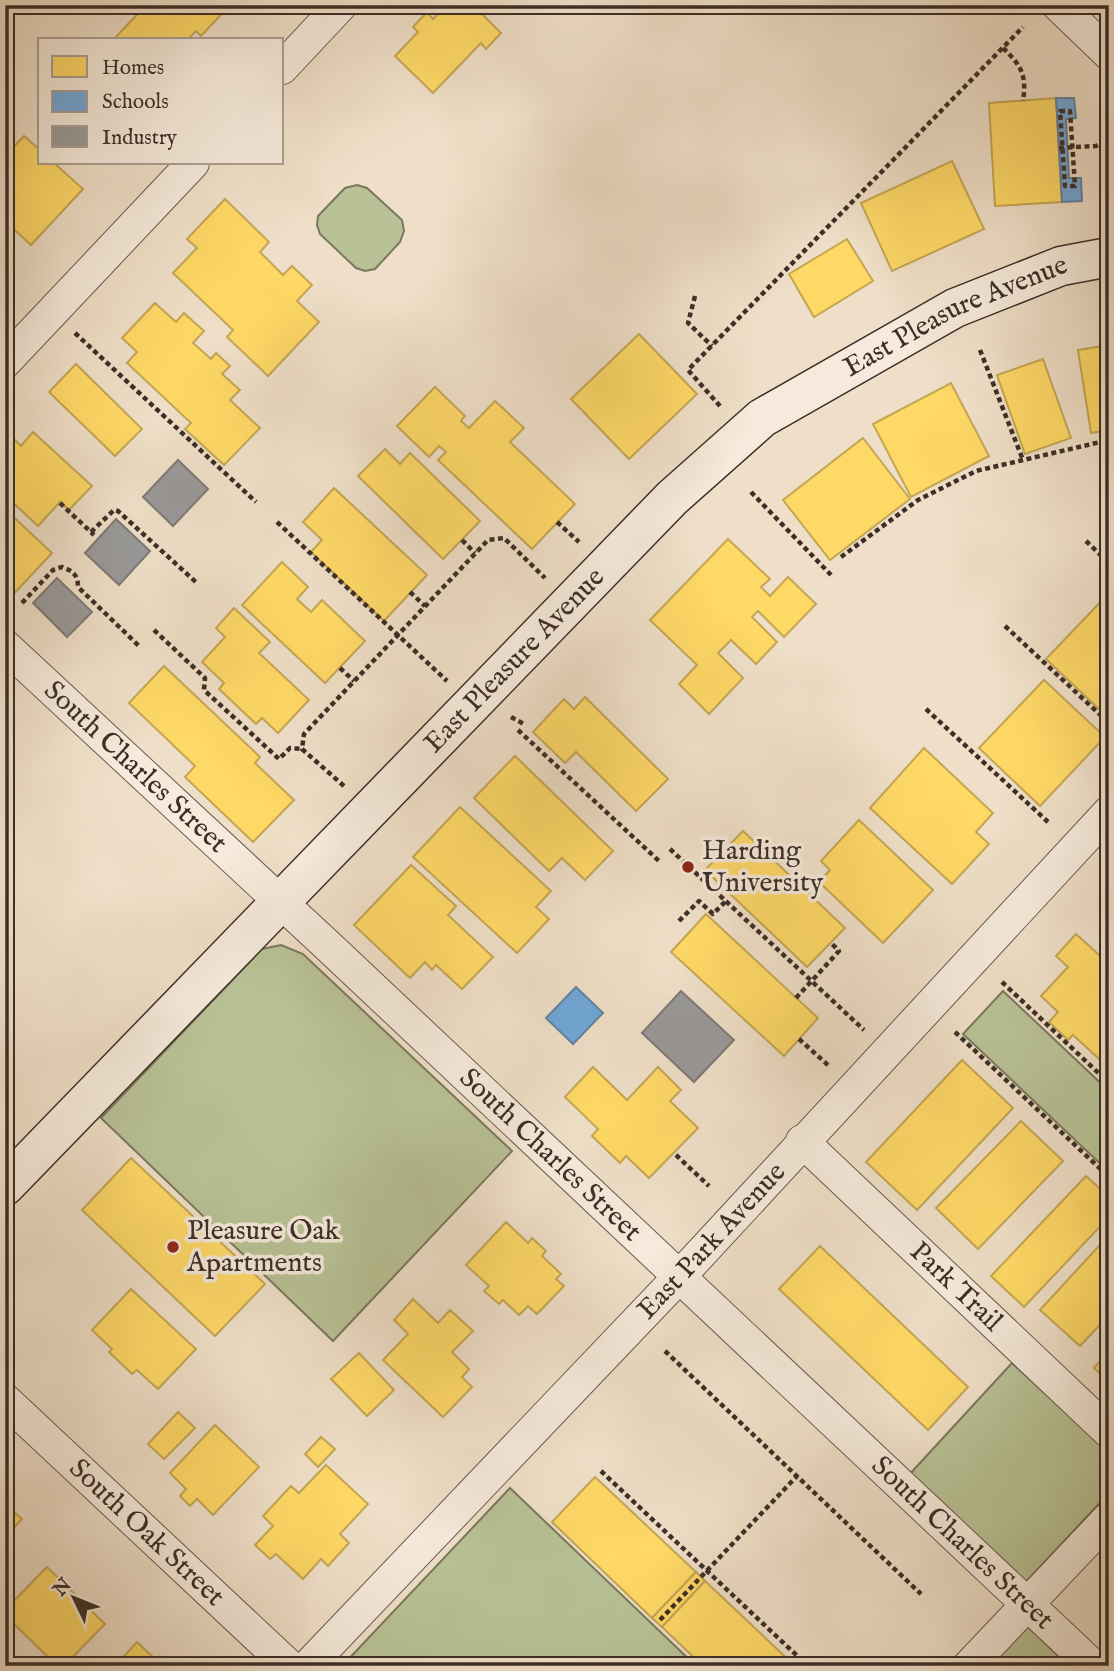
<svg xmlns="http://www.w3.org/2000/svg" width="1114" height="1671" viewBox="0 0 1114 1671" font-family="'IM FELL English',serif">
  <rect width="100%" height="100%" fill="#efdfc8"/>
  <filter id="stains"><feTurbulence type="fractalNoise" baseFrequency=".00286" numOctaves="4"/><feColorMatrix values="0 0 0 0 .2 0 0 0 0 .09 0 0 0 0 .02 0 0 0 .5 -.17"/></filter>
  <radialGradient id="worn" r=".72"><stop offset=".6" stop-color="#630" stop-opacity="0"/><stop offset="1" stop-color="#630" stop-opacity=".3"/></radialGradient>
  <g fill="#b8c296" stroke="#7a785e" stroke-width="2">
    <polygon points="357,185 367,188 402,220 404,231 400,242 375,269 365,271 356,268 320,234 317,225 318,216 345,188"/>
    <polygon points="281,945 303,954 512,1151 333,1341 101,1118 262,949"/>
    <polygon points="1003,991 1109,1091 1109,1172 963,1034"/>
    <polygon points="1012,1363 1109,1453 1109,1493 1024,1584 908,1476"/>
    <polygon points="510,1488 696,1666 342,1666"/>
    <polygon points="1027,1626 1069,1666 990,1666"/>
  </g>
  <g fill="#ffd966" stroke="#c4a653" stroke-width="2">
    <polygon points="146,5 230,5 201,36 196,31 187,40 113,40"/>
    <polygon points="447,5 477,5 475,7 501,33 486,49 481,43 433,93 395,56 418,32 413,27 427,12 433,19"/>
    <polygon points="1056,98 1062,202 995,206 989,103"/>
    <polygon points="24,136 40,150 40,163 54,163 83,189 31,245 5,221 5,179 14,170 5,162 5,156"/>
    <polygon points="952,161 984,229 892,271 861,203"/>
    <polygon points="225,199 269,242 260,252 283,275 292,266 312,285 297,301 319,322 268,376 227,337 233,330 173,273 197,248 187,239"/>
    <polygon points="847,239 873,281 814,317 789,274"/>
    <polygon points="155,303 176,322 184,313 204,331 193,343 211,359 216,353 230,366 222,374 240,390 230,400 260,428 224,465 185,429 191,423 127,363 137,352 122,338"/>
    <polygon points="639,334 697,394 629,459 571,399"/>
    <polygon points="1109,345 1109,430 1091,433 1078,350"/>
    <polygon points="1043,359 1071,438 1025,454 997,375"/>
    <polygon points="76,364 142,429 115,456 49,392"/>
    <polygon points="951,383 989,456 911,497 873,424"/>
    <polygon points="435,387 465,416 461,421 469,428 495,401 524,428 510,442 575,504 532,549 438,460 446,452 439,446 429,457 397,426"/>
    <polygon points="33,432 92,486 69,510 60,502 38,526 11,501 7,505 5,503 5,437 8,433 21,446"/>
    <polygon points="863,438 910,499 830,560 783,500"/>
    <polygon points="385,449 400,464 410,453 480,521 443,559 358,476"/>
    <polygon points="334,488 427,575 384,621 311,552 322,540 303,522"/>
    <polygon points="5,509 52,553 8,600 5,597"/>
    <polygon points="728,539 770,579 761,587 770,596 788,577 816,604 784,637 758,611 752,617 777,642 756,664 731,640 718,653 743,678 709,714 679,684 697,665 650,620"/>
    <polygon points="282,562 308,587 297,599 311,612 322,600 365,641 325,683 242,605"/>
    <polygon points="1109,593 1109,700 1100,710 1046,659"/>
    <polygon points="234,608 270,642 259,653 309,700 278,733 262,718 256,724 219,689 224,683 202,662 225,637 216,628"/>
    <polygon points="164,666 260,757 255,763 294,800 253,842 185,777 195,766 129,703"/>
    <polygon points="1044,680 1105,737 1040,806 979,748"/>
    <polygon points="585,697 668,779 636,811 576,752 565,763 533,732 564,699 574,709"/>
    <polygon points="924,748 993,813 976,832 989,844 952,884 870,808"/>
    <polygon points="515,756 613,851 585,880 562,858 549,871 474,798"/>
    <polygon points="460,807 551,891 536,907 549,919 517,953 413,857"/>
    <polygon points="859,820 933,890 883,943 819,882 830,870 821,861"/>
    <polygon points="743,831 845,928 807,967 705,870"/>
    <polygon points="411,865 456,906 448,915 493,957 462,989 436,965 432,970 425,962 410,978 354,925"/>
    <polygon points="706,914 818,1018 784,1056 671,952"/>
    <polygon points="1076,934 1109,964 1109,1068 1073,1035 1068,1040 1049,1022 1058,1012 1041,996 1068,967 1056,956"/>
    <polygon points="962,1060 1013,1108 917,1210 866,1162"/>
    <polygon points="593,1067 627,1100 658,1067 681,1090 670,1101 698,1128 649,1178 626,1156 620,1163 592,1136 598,1129 565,1097"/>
    <polygon points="1021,1121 1063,1161 978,1249 936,1208"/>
    <polygon points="131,1158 265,1284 215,1336 82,1210"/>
    <polygon points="1086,1176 1109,1197 1109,1217 1024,1307 991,1276"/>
    <polygon points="506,1222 528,1243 532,1238 546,1251 542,1256 561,1274 556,1279 564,1286 537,1314 528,1306 519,1315 503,1300 499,1304 484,1291 489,1286 466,1265"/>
    <polygon points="1109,1235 1109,1315 1080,1346 1040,1310"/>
    <polygon points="820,1246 968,1387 928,1430 779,1289"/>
    <polygon points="131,1289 196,1349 158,1389 137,1370 132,1374 109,1352 112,1349 92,1330"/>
    <polygon points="413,1299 438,1323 450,1310 473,1331 452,1352 469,1369 462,1377 472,1387 443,1417 383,1360 408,1334 394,1320"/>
    <polygon points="1109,1351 1109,1382 1094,1368"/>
    <polygon points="359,1353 394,1390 367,1416 331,1379"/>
    <polygon points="178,1412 195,1428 164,1459 148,1444"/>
    <polygon points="215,1425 259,1467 213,1515 197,1499 190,1506 180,1496 186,1489 170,1473"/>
    <polygon points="321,1437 335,1449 318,1467 305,1454"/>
    <polygon points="326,1465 368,1504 340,1534 349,1543 328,1566 321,1559 303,1579 276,1554 270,1559 255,1545 273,1526 263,1516 291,1486 299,1493"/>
    <polygon points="595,1477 696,1572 652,1618 552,1522"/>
    <polygon points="5,1504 22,1519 5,1537"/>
    <polygon points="47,1567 105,1624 64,1666 57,1666 5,1615 5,1610"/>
    <polygon points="696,1572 705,1581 662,1627 652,1618"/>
    <polygon points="705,1581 795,1666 703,1666 662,1627"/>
    <polygon points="137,1642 156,1660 159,1657 168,1666 115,1666"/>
  </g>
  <g fill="#6fa8dc" stroke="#6083a6" stroke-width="2">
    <polygon points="1056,98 1074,98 1076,118 1066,119 1069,178 1081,178 1082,201 1062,202"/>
    <polygon points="576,987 603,1013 573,1044 546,1018"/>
  </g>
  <g fill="#999" stroke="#7d7977" stroke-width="2">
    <polygon points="178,460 208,489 173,526 143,497"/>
    <polygon points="116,519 150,551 119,585 85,553"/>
    <polygon points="57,578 92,612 67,637 33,603"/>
    <polygon points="681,991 734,1040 694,1082 642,1033"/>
  </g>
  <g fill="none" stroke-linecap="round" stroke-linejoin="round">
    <defs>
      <g id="street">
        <polyline points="1058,5 1109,54"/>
        <polyline points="282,68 341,5"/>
        <polyline points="5,362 193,163"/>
        <path id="s1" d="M5,646L327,945L1093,1666"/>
        <path id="s2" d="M802,1141L1109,1432"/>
        <path id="s3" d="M5,1400L289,1666"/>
        <path id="s4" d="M308,1666L679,1277L1109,812"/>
        <polyline points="969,1666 1109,1518"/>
      </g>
      <g id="secondary">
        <path id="s5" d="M5,1186L672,498L762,418L955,308L1061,266L1109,257"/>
      </g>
    </defs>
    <use href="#street" stroke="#695a4f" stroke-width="34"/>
    <use href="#secondary" stroke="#3c2e27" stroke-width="41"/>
    <g stroke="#3c2e27" stroke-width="4.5" stroke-dasharray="5 3.5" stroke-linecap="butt">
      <path d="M1003,48C1021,65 1027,75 1023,101"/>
      <polygon points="1060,111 1070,111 1075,186 1065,186"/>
      <polyline points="1059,148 1096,146 1109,139"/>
      <polyline points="695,296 688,323 712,346"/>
      <polyline points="75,333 256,502"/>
      <polyline points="980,350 1023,460"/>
      <polyline points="720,406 688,370 1023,27"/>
      <polyline points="751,492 831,575"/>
      <polyline points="60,503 94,535"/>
      <polyline points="277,522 447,681"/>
      <polyline points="557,522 579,542"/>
      <polyline points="91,532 114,510 118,511 198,584"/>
      <polyline points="462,540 475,553"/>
      <polyline points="1086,541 1109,563"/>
      <polyline points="841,557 918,500 976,471 1109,440"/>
      <polyline points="410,592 425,606"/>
      <path d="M22,603L53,570L62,567C73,571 78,575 78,587L139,646"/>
      <polyline points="1005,626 1109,723"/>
      <polyline points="154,630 205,678 204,690 279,759 290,748 302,749"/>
      <polyline points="340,668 354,681"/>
      <polyline points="926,709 1048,822"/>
      <polyline points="511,717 524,724"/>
      <polyline points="518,730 659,861"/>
      <polyline points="344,786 302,749 304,734 488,540 504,538 545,578"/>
      <polyline points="670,849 864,1030"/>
      <polyline points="679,921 699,901 713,914 726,901"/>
      <polyline points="1002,982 1109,1083"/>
      <polyline points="796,998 839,951 831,943"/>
      <polyline points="955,1032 1109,1177"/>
      <polyline points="799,1039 829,1066"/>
      <polyline points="676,1155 709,1186"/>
      <polyline points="665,1351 921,1594"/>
      <polyline points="601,1471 808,1666"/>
      <polyline points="660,1620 797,1476"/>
    </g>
    <use href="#street" stroke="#f5eadb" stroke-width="32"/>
    <use href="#secondary" stroke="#f5eadb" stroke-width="38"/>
  </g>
  <g fill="#8f2418" stroke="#f5eadb" stroke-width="2.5">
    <circle cx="688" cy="867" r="7"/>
    <circle cx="173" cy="1247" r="7"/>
  </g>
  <g text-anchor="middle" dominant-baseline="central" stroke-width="7" stroke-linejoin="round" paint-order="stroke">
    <g font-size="28" fill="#3c2e27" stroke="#f5eadb">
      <text stroke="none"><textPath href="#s5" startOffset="1298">East Pleasure Avenue</textPath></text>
      <text stroke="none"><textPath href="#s5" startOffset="732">East Pleasure Avenue</textPath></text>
      <text stroke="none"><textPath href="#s1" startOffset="178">South Charles Street</textPath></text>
      <text stroke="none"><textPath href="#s1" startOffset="746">South Charles Street</textPath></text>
      <text stroke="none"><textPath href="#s4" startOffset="586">East Park Avenue</textPath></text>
      <text stroke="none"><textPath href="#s2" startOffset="212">Park Trail</textPath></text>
      <text stroke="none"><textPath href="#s3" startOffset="194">South Oak Street</textPath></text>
      <text stroke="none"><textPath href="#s1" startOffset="1312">South Charles Street</textPath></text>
    </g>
    <g font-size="28" fill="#3c2e27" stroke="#f5eadb" text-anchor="start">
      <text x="702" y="851">Harding<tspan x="702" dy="32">University</tspan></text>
      <text x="187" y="1231">Pleasure Oak<tspan x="187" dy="32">Apartments</tspan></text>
    </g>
  </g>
  <rect width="1114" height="1671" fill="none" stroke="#efdfc8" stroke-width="28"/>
  <rect x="7" y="7" width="1100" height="1657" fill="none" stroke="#3c2e27" stroke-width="3.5"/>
  <rect x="14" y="14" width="1086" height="1643" fill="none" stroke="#3c2e27" stroke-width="2"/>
  <rect x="38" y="38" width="245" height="126" fill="#f5eadb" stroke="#ab9f93" stroke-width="2"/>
  <rect x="52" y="56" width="35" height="21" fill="#ffd966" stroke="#ab9f93" stroke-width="2"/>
  <text x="102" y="74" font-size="21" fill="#3c2e27">Homes</text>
  <rect x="52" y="91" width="35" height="21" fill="#6fa8dc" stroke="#ab9f93" stroke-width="2"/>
  <text x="102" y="108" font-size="21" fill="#3c2e27">Schools</text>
  <rect x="52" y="126" width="35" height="21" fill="#999999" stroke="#ab9f93" stroke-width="2"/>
  <text x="102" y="144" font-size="21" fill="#3c2e27">Industry</text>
  <g transform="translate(74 1598) rotate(313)" stroke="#f5eadb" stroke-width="5" paint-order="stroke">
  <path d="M0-5L12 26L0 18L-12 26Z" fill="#3c2e27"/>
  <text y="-10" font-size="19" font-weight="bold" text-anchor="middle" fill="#3c2e27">N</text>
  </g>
  <rect width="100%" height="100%" filter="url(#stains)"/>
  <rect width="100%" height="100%" fill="url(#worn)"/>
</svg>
